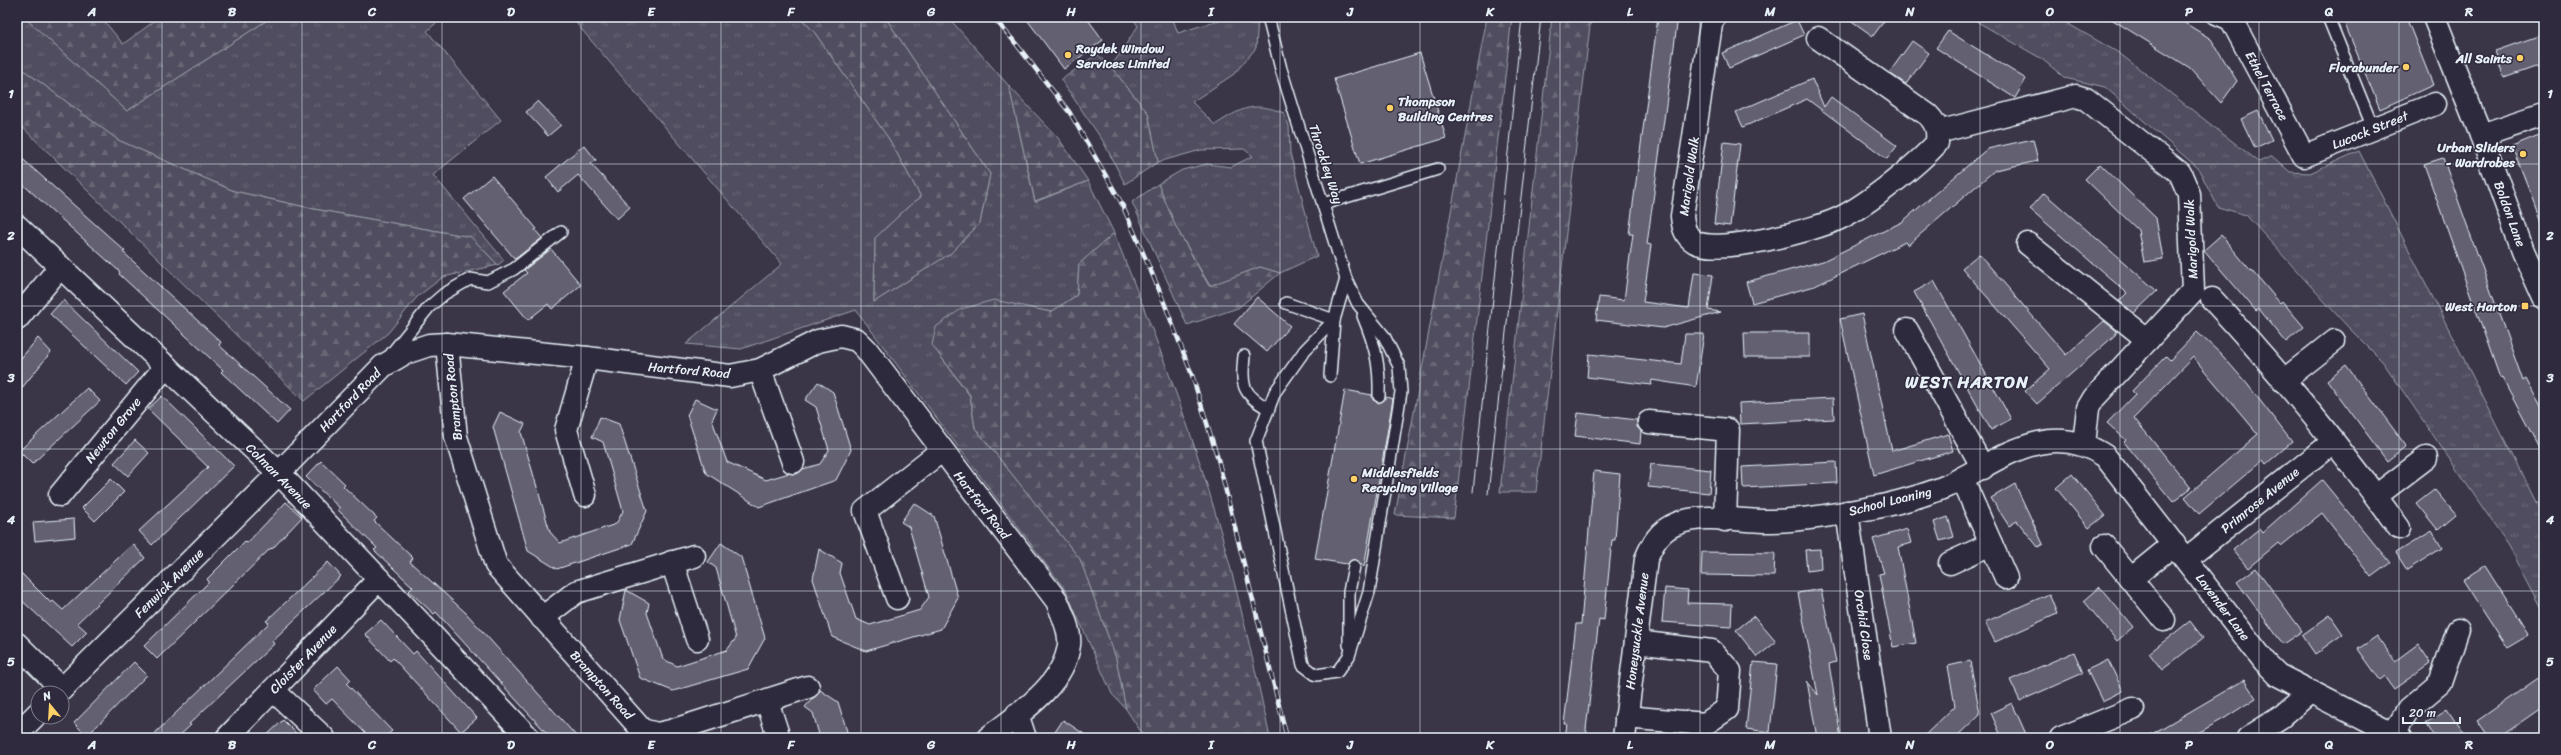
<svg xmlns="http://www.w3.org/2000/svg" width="2561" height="755" viewBox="0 0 2561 755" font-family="Sriracha,sans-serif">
  <defs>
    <pattern id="grass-tufts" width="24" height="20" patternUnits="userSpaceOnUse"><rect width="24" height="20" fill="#504e5f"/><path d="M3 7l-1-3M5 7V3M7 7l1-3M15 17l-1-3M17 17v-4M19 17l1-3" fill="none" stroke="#696877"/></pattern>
    <pattern id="forest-firs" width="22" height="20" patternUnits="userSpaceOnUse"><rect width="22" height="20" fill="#504e5f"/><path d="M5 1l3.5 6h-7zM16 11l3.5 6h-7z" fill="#696877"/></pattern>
  </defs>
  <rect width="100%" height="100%" fill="#3a3648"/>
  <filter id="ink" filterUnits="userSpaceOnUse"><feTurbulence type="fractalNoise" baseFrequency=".025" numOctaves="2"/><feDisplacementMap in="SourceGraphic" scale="8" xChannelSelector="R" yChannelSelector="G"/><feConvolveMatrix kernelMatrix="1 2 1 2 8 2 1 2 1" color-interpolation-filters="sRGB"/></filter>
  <g filter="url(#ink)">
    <g fill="url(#grass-tufts)" stroke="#9ca0ac">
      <polygon points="17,17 24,17 127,111 272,17 443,17 427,31 501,120 433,175 504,260 498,265 471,237 314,209 234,191 118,140 17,65"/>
      <polygon points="571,17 800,17 815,33 889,139 921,197 909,206 875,238 874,302 951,253 980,223 990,174 885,17 948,17 1009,86 1035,202 1088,181 1114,233 1079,264 1077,295 1051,312 1025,307 932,345 970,396 975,428 1080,559 1116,658 1126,709 1112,694 1066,591 856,310 741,349 686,344 782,264"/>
      <path d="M1132,17H1172L1178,33L1229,17H1258L1256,48L1234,74L1192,102L1215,125C1241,108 1254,101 1284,113L1289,126L1290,153L1317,256L1280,273L1260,267L1210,286L1176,227L1158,184L1182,170L1207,164L1231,167L1253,156L1244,149L1201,150L1158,162L1148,113L1111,67L1138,26Z"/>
      <polygon points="1969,17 2056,17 2119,53 2259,162 2272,156 2290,172 2310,173 2359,151 2544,518 2544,612 2509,546 2383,362 2347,326 2246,215 2218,207 2198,168 2105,87 2065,78 2042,59"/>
    </g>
    <g fill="url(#forest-firs)" stroke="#9ca0ac">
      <polygon points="24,17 101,17 123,44 160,17 272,17 127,111"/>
      <polygon points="800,17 885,17 990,174 980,223 951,253 874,302 875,238 909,206 921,197 889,139 815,33"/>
      <polygon points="1487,17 1512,17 1454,518 1395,515"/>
      <polygon points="1552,17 1591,17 1536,492 1500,492"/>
      <polygon points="1097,54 1111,67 1148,113 1158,162 1125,184 1103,141 1061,80"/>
      <polygon points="17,65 118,140 234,191 314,209 471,237 498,265 443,277 417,297 388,333 304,401 17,122"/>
      <polygon points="1009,86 1059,139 1088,181 1035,201"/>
      <polygon points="1158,184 1176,227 1209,286 1260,267 1280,273 1238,308 1187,325 1132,202"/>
      <path d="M1114,233C1144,308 1174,383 1199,460C1229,551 1250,645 1270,738H1145L1126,709L1116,658L1080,559L975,428L970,395L932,345L936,327L961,309L994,300L1051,312L1077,295L1079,264Z"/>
    </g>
    <g fill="#636171" stroke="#e8f1f8">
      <polygon points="1025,17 1086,17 1103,40 1064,69"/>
      <polygon points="1658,17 1678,17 1647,244 1651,245 1643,302 1689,308 1694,273 1713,275 1708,310 1721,312 1663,328 1596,320 1599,297 1624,300 1633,234 1629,234"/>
      <polygon points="1846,17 1887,17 1873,36"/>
      <polygon points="2108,17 2175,17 2211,39 2237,81 2221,103 2190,68"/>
      <polygon points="2342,17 2406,17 2433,85 2380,109"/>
      <polygon points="1797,20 1804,35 1729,68 1722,53"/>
      <polygon points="1948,31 2026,79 2015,98 1936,48"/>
      <polygon points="2544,34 2544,64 2504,78 2495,51"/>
      <polygon points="1912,41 1929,53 1906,84 1889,73"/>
      <polygon points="1420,53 1446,138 1360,164 1334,79"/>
      <polygon points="1812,79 1824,107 1831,97 1897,146 1887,159 1807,99 1743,127 1736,112"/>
      <polygon points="538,101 561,125 548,136 526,112"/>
      <polygon points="2258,111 2272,140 2255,148 2241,119"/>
      <polygon points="2544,133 2544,224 2543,225 2512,146"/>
      <polygon points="2033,139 2038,161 1995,170 1908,245 1905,242 1815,286 1752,303 1746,282 1823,261 1902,222 1987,149"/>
      <polygon points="1724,142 1740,144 1730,226 1714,224"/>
      <polygon points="584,145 596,160 591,164 630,207 617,219 578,175 558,192 546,177"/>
      <polygon points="17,154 125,251 123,252 221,342 219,345 290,410 277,424 221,372 223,370 119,274 120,272 17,179"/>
      <polygon points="2443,158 2523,381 2526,379 2544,413 2544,456 2502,377 2500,378 2424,164"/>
      <polygon points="2100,164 2156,218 2163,259 2144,262 2138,230 2085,179"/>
      <polygon points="492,176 537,229 535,230 542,238 515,259 464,199"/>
      <polygon points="2044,193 2157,291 2134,313 2119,301 2127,293 2030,209"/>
      <polygon points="2221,235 2251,271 2252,270 2280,303 2282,301 2304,327 2286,342 2259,309 2256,311 2204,250"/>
      <polygon points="551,249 581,285 552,309 548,304 528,320 504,291 527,273 524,270"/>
      <polygon points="1979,254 2066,355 2104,321 2117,331 2115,335 2037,404 2025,391 2050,369 1962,268"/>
      <polygon points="1934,281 2011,419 1991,430 1914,292"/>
      <polygon points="1257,297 1290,326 1267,352 1234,324"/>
      <polygon points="63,300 138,372 126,385 50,314"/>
      <polygon points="1862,314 1892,451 1948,434 1953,451 1874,475 1840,319"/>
      <polygon points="2197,332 2221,354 2248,385 2292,442 2266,464 2263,460 2199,514 2185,497 2258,434 2193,357 2134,418 2191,488 2173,502 2124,442 2126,440 2107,423 2135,394 2132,391 2166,356 2170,360"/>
      <polygon points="1744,333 1810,333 1810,357 1745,357"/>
      <polygon points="1685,334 1704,334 1696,387 1652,380 1651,385 1587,377 1589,354 1681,364"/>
      <polygon points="38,338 51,352 17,394 17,363"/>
      <polygon points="2346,365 2406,446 2387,461 2327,380"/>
      <polygon points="818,382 833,392 851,450 836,480 759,507 706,473 687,415 695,399 717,409 712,420 727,462 766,480 789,473 797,474 803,469 820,464 829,450 816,407 805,400"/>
      <polygon points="87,388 100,401 32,464 19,451"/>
      <polygon points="1345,390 1372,395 1373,400 1379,403 1386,397 1393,399 1364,567 1355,559 1347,564 1315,559"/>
      <polygon points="162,396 234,466 152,545 139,531 208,467 148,409"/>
      <polygon points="1833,398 1834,419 1740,424 1739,403"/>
      <polygon points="500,412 525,424 521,432 550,532 560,543 616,524 623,511 603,442 592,437 600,417 619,424 647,511 632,544 557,569 528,551 493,427"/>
      <polygon points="1578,413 1637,420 1637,427 1641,431 1640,444 1575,436"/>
      <polygon points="135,440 149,453 128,476 114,463"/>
      <polygon points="321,461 345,484 343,486 377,518 374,521 413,558 410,562 466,613 578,738 551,738 436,612 434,614 409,591 413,587 374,550 377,548 338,510 340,508 306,477"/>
      <polygon points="1836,462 1837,483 1743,488 1742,467"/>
      <polygon points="1651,464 1711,470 1709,493 1648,487"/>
      <polygon points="1594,471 1620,474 1615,540 1612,540 1604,620 1599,619 1585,738 1565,738 1567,724 1564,724 1576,624 1581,624"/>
      <polygon points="2072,474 2105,515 2089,528 2056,488"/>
      <polygon points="111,479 124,492 95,521 82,508"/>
      <polygon points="2322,480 2390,563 2371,577 2322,513 2281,546 2278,543 2248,568 2233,550 2260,528 2263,532"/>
      <polygon points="2015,484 2043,544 2038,547 2017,521 2009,526 1991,498"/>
      <polygon points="2434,489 2456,515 2438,530 2416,503"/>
      <polygon points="286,502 302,517 272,549 271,548 157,659 144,646 209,582 207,579 245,541 247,543"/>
      <polygon points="914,503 934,516 958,598 941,629 866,651 832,637 813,579 819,549 842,563 840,573 856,619 870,625 920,610 929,597 909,527 901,522"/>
      <polygon points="1948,517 1954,537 1940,541 1934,522"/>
      <polygon points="74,519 75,537 35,541 33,522"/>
      <polygon points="1907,529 1911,543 1898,547 1916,643 1893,647 1879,574 1884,573 1873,539"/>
      <polygon points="2432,531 2442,548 2407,570 2396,553"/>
      <polygon points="721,543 741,557 765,638 748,669 673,691 640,678 620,620 626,590 649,603 647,613 663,659 677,666 727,650 736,638 716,568 708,562"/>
      <polygon points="133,544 145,558 77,623 87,632 72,647 17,596 17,569 51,603 53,601 63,610"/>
      <polygon points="1820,549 1821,569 1807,571 1805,550"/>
      <polygon points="1702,552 1775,553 1774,576 1701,575"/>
      <polygon points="328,562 341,576 272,641 274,644 189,724 191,725 177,738 150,738 269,623 266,621"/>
      <polygon points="2485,566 2529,635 2507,648 2463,580"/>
      <polygon points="2256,568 2302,631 2283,644 2237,582"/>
      <polygon points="2100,587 2133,627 2117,641 2084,601"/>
      <polygon points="1665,588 1688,590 1687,603 1732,604 1731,627 1662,622"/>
      <polygon points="1821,589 1836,662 1829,664 1841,738 1817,738 1807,681 1818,695 1798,593"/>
      <polygon points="2049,594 2057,614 1995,642 1985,622"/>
      <polygon points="2330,615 2343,634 2315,654 2302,635"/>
      <polygon points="1754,616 1776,642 1757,657 1736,630"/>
      <polygon points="381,620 413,654 416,651 477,718 461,732 393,658 390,661 365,634"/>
      <polygon points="2190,621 2203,638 2162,670 2149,653"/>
      <polygon points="2377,636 2395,661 2418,644 2431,663 2394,689 2385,676 2380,680 2358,649"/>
      <polygon points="2074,652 2083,673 2020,701 2010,680"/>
      <polygon points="2108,660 2123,691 2102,701 2087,670"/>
      <polygon points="1970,661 1980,714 1955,738 1922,738 1955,706 1948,666"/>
      <polygon points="134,662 147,675 87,736 74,723"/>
      <polygon points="1753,662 1777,664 1770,732 1746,729"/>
      <polygon points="338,666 351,680 347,684 392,731 384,738 370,738 332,699 326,704 313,690"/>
      <polygon points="2544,674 2544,706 2498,738 2489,738 2477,721"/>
      <polygon points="2244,680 2256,698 2225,718 2189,738 2145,738"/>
      <polygon points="820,690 838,702 849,738 820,738 813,713 805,707"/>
      <polygon points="2012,703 2026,734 2018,738 2002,738 1991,713"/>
      <polygon points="2447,709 2466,738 2435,738 2426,723"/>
      <polygon points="283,720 301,738 264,738"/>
      <polygon points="1063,720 1090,738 1051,738"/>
    </g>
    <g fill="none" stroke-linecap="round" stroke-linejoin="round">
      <defs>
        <g id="service">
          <polyline points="1268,17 1281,69 1346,279 1358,304 1384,336 1399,366 1401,392 1369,592 1349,656 1337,672 1316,675 1303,665 1256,441 1275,392 1305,350 1334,320"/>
          <polyline points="2212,17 2233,26"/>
          <polyline points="2328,17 2373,128"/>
          <polyline points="1323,204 1438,169"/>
          <polyline points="1286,303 1334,320"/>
          <path d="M1363,316C1375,345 1380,364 1379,396"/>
          <polyline points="391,354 429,307 444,294 470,279 488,282 514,269 561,232"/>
          <path d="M1244,356C1241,386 1242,394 1269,409"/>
          <polyline points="1330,376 1334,320 1346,279"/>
          <polyline points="1349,645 1349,592 1354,566"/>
        </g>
        <g id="minor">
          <path d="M1715,17L1712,18L1682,216C1683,227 1685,236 1695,242C1718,255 1816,230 1840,218C1867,205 1917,165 1937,143C1938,131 1937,124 1928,115L1818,38"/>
          <polyline points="2230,17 2304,156 2435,104"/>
          <polyline points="1938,132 2076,96 2086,99 2095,106 2180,173 2189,194 2193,291 2094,398 2088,408 2084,444"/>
          <polyline points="2481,135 2544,114"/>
          <polyline points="17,226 279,473 529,738"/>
          <polyline points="2028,244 2148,340"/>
          <path d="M2212,299C2279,371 2341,448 2399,528"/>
          <polyline points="17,319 60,267"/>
          <polyline points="1907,330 1983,468"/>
          <polyline points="447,344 456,437 496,565 642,730 657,734 671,731 808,687"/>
          <polyline points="760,370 793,462"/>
          <polyline points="2283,381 2334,341"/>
          <polyline points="1649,422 1728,430 1725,520"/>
          <polyline points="1962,478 2006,578"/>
          <polyline points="60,495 166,366"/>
          <polyline points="585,495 566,430 587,358"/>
          <polyline points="2376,496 2426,458"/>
          <polyline points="1847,512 1880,738"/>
          <polyline points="2104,546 2164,620"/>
          <polyline points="2186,559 2333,442"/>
          <polyline points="672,562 697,639"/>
          <polyline points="1950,563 1991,544"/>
          <polyline points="2131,579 2174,544"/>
          <polyline points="897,598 865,511 941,451"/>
          <polyline points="542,618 576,592 694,556"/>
          <polyline points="17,644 62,689"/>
          <polyline points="273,690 324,738"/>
          <path d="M58,693L279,473L383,366L405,353L429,345L447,344L587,358L730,376L760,370L818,341L841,336L857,340L866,349L1057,601C1062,614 1071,631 1069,645C1064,686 1017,715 988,738"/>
          <polyline points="767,701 779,738"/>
          <polyline points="1017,714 1025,738"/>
          <polyline points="1626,717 1705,724 1727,709 1730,671 1712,651 1636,642"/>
          <polyline points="2394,733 2408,710 2440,683 2458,630"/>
          <polyline points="17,734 38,713"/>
          <polyline points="227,738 379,579"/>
          <path d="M1624,738L1646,559C1652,544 1660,530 1676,524C1705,512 1742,522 1772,521C1806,520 1839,514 1871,508C1891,505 1929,494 1947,486C2000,460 2047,418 2105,456L2265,662L2278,675L2401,738"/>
          <polyline points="2061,738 2133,709"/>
          <polyline points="2248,738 2281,717 2311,691"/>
        </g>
        <polyline id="secondary" points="2434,17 2481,135 2523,251 2544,298"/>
      </defs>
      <use href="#service" stroke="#e8f1f8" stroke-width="14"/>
      <use href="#minor" stroke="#e8f1f8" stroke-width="25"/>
      <use href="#secondary" stroke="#e8f1f8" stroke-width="25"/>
      <use href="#service" stroke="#2f2a3d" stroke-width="11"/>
      <use href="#minor" stroke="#2f2a3d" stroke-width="22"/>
      <use href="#secondary" stroke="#2f2a3d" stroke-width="22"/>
      <g stroke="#e8f1f8" stroke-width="1">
        <polyline points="1473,492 1522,17"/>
        <polyline points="1488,494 1541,17"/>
      </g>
      <defs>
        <polyline id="rail" points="993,17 1013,40 1070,113 1121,202 1160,292 1192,375 1218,459 1287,738"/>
      </defs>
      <use href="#rail" stroke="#e8f1f8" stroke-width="4.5"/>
      <use href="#rail" stroke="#2f2a3d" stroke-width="3" stroke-dasharray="9" stroke-linecap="butt"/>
    </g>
  </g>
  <path fill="none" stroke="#e8f1f8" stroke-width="1" stroke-opacity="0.55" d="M162,17V738M302,17V738M442,17V738M581,17V738M721,17V738M861,17V738M1001,17V738M1141,17V738M1280,17V738M1420,17V738M1560,17V738M1700,17V738M1840,17V738M1980,17V738M2120,17V738M2259,17V738M2399,17V738M17,164H2544M17,306H2544M17,449H2544M17,591H2544"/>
  <g fill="#ffd166" stroke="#2f2a3d" stroke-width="1.5">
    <circle cx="1068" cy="55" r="4"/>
    <circle cx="2520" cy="58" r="4"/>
    <circle cx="2406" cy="67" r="4"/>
    <circle cx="1390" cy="108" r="4"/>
    <circle cx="2523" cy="154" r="4"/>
    <rect x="2521" y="302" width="8" height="8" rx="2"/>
    <circle cx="1354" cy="479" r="4"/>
  </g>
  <g text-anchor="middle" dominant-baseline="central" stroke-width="3" stroke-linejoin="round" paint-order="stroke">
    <g font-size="13" font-weight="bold" fill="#e8f1f8" stroke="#2f2a3d" text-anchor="end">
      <text x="1076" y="48" text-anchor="start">Raydek Window<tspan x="1076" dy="15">Services Limited</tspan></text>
      <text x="2512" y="58">All Saints</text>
      <text x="2398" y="67">Florabunder</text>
      <text x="1398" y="101" text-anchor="start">Thompson<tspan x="1398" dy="15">Building Centres</tspan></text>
      <text x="2515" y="147">Urban Sliders<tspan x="2515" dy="15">- Wardrobes</tspan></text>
      <text x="2517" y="306">West Harton</text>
      <text x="1362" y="472" text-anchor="start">Middlesfields<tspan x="1362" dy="15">Recycling Village</tspan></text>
    </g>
    <g font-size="13" fill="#e8f1f8" stroke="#2f2a3d">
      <text transform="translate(2267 86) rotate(62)">Ethel Terrace</text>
      <text transform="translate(2370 130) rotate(-22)">Lucock Street</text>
      <text transform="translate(1326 164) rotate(72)">Throckley Way</text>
      <text transform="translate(1689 176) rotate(-82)">Marigold Walk</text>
      <text transform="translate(2510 214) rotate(70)">Boldon Lane</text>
      <text transform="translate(2191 239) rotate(-93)">Marigold Walk</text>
      <text transform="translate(689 370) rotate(5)">Hartford Road</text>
      <text transform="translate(453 397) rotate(-96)">Brampton Road</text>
      <text transform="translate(350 400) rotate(-46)">Hartford Road</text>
      <text transform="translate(113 430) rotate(-51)">Newton Grove</text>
      <text transform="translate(279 476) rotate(45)">Colman Avenue</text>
      <text transform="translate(2260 500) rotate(-39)">Primrose Avenue</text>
      <text transform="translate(1890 501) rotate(-14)">School Loaning</text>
      <text transform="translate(982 505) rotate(52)">Hartford Road</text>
      <text transform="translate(169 583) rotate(-45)">Fenwick Avenue</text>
      <text transform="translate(2223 607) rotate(53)">Lavender Lane</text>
      <text transform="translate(1864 625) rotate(82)">Orchid Close</text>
      <text transform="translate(1637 631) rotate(-83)">Honeysuckle Avenue</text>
      <text transform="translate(303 659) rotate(-46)">Cloister Avenue</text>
      <text transform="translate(602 685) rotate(48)">Brampton Road</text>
    </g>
    <g font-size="17" font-weight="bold" letter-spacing="1" fill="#e8f1f8" stroke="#2f2a3d">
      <text x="1967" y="382">WEST HARTON</text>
    </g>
  </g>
  <rect width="2561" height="755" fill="none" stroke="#2f2a3d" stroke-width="44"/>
  <g transform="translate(50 705) rotate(342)"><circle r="19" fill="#2f2a3d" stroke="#797a88"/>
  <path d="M0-3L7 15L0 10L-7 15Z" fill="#ffd166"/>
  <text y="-6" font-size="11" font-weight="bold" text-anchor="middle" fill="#e8f1f8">N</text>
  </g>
  <path d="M2403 717v6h57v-6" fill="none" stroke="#e8f1f8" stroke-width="2"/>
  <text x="2409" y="717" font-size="12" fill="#e8f1f8" stroke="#2f2a3d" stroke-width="3" paint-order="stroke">20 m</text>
  <rect x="22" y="22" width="2517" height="711" fill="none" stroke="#e8f1f8" stroke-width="1.5"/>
  <g font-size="13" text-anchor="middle" font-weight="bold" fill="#e8f1f8">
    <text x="92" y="16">A</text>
    <text x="232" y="16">B</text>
    <text x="372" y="16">C</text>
    <text x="511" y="16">D</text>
    <text x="651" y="16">E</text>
    <text x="791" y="16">F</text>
    <text x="931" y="16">G</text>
    <text x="1071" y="16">H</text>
    <text x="1211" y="16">I</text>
    <text x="1350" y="16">J</text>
    <text x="1490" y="16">K</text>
    <text x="1630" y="16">L</text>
    <text x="1770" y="16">M</text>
    <text x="1910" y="16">N</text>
    <text x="2050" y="16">O</text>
    <text x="2189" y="16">P</text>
    <text x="2329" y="16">Q</text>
    <text x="2469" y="16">R</text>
    <text x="11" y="98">1</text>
    <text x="2550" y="98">1</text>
    <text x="11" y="240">2</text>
    <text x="2550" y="240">2</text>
    <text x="11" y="382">3</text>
    <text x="2550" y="382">3</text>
    <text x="11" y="524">4</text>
    <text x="2550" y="524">4</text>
    <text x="11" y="666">5</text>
    <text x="2550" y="666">5</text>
    <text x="92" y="749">A</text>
    <text x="232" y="749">B</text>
    <text x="372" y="749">C</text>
    <text x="511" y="749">D</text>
    <text x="651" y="749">E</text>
    <text x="791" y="749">F</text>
    <text x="931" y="749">G</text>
    <text x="1071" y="749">H</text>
    <text x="1211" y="749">I</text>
    <text x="1350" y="749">J</text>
    <text x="1490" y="749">K</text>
    <text x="1630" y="749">L</text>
    <text x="1770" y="749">M</text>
    <text x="1910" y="749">N</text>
    <text x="2050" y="749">O</text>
    <text x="2189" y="749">P</text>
    <text x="2329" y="749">Q</text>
    <text x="2469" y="749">R</text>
  </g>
</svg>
